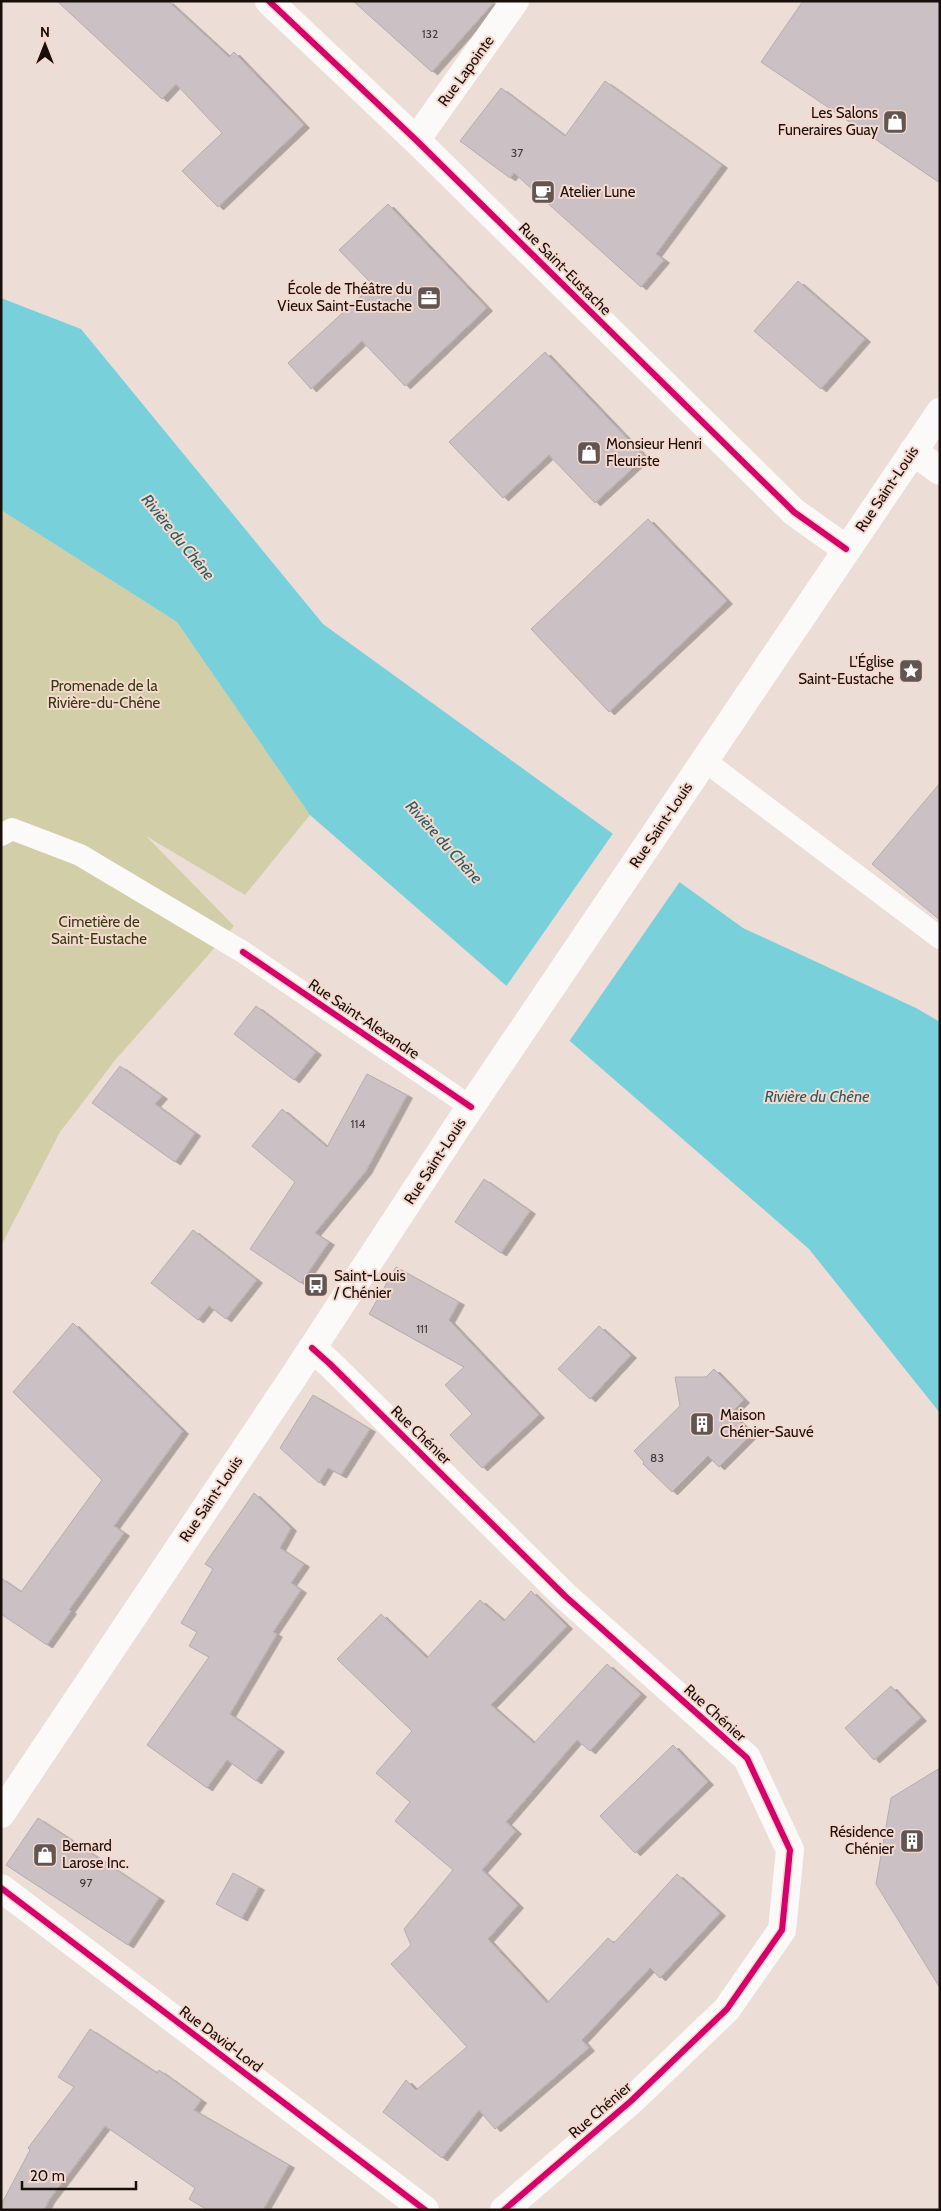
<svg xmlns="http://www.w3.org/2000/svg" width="941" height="2211" viewBox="0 0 941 2211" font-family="Cabin,sans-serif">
  <defs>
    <filter id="shadow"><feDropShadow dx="5.5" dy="3" stdDeviation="0" flood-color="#0004"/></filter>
  </defs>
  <rect width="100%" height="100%" fill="#edddd7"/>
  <polygon fill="#d1cea8" points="1,510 177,622 310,815 245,895 146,836 234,926 116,1059 60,1132 1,1246"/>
  <polygon fill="#77d0da" points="1,298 81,329 323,624 743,928 916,1008 940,1022 940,1413 809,1249 310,815 177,622 1,510"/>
  <polygon fill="#edddd7" points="614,832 681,880 568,1043 505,988"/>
  <g fill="#cbc0c3" stroke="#b6acae" filter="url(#shadow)">
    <polygon points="57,1 168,1 229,57 234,52 304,125 218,207 182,171 222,133 176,84 162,99"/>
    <polygon points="353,1 495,1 432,72"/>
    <polygon points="803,1 940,1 940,183 761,62"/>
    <polygon points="605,81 722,165 656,254 664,260 641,287 514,173 510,178 460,141 501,88 565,136"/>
    <polygon points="388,204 487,308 405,386 362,341 311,389 288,363 373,285 339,250"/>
    <polygon points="798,281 865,339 821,389 754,331"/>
    <polygon points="545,352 645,457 595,503 549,455 503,498 449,442"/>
    <polygon points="648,519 727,601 609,712 531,629"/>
    <polygon points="940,783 940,920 872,864"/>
    <polygon points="256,1006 316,1052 294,1080 234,1034"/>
    <polygon points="120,1066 162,1096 155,1104 195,1133 175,1162 92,1103"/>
    <polygon points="367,1074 407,1095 366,1171 315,1233 329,1242 301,1283 250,1249 295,1182 252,1146 282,1109 327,1147"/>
    <polygon points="484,1179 530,1211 501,1253 455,1222"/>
    <polygon points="193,1230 257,1280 226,1319 209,1306 198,1320 151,1283"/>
    <polygon points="396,1267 459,1302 449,1320 539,1415 482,1468 450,1435 472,1414 445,1385 464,1367 369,1314"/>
    <polygon points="73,1323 183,1431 114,1526 124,1533 69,1610 71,1611 47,1645 1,1614 1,1578 21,1592 102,1480 13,1392"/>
    <polygon points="599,1326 631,1355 590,1399 558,1369"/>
    <polygon points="714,1369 744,1400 731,1413 752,1434 719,1467 708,1456 672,1492 643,1464 644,1462 634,1451 680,1406 675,1377 706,1377"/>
    <polygon points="313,1395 370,1429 341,1475 328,1468 319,1483 280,1448"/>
    <polygon points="254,1493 291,1528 280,1548 304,1564 291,1583 301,1590 273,1632 277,1634 230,1714 279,1749 256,1781 227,1760 207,1788 147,1745 209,1657 189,1646 197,1632 181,1623 213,1569 205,1564"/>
    <polygon points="531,1591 567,1626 491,1705 534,1743 607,1664 641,1694 590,1751 577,1740 506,1822 516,1831 482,1870 518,1905 488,1939 547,2003 608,1938 614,1943 677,1874 720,1913 660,1978 650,1968 582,2040 589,2048 495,2129 479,2110 442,2158 383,2112 406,2080 416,2090 467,2047 391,1964 411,1945 404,1929 453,1870 395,1821 410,1802 376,1773 412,1731 337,1659 381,1614 427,1658 480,1600 504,1621"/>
    <polygon points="891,1686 921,1718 874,1760 845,1728"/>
    <polygon points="673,1745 708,1782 635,1853 600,1816"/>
    <polygon points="940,1768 940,1988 876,1884 891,1798"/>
    <polygon points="38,1818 159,1898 128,1945 6,1865"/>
    <polygon points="233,1873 259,1887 242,1918 216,1904"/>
    <polygon points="90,2029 157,2073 159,2070 201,2100 194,2110 289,2165 263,2210 208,2210 189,2199 195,2188 105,2126 49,2200 44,2210 1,2210 1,2205 30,2150 28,2148 74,2087 58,2077"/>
  </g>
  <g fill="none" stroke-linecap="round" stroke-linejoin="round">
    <g stroke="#fcfaf9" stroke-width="22">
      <polyline points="705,761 940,938"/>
      <polyline points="1,835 12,829 80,855 243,952 471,1107"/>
    </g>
    <g stroke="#fcfaf9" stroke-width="28">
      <polyline points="416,140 515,1"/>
      <polyline points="913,451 940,471"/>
      <polyline points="312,1348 330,1364 565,1596 747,1758 790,1850 782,1930 727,2009 631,2101 504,2210"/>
      <polyline points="1,1888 425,2210"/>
    </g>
    <g stroke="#fcfaf9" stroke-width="28">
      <polyline points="269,1 416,140 794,512 846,549"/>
      <polyline points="1,1814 294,1376 457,1127 940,412"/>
    </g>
    <defs>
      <g id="cycleway">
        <polyline points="269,1 416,140 794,512 846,549"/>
        <polyline points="243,952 471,1107"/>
        <polyline points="312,1348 330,1364 565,1596 747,1758 790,1850 782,1930 727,2009 631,2101 504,2210"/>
        <polyline points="1,1888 425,2210"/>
      </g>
    </defs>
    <use href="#cycleway" stroke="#f6d9ce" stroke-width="9"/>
    <use href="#cycleway" stroke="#d6006c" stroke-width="6"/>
  </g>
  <defs>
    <symbol id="shop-square" viewBox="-11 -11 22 22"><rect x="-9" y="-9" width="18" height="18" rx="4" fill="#635652" stroke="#f6d9ce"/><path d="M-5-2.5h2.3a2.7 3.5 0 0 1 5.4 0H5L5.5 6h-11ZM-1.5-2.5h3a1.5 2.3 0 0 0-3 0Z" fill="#fff"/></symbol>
    <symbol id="cafe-square" viewBox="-11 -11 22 22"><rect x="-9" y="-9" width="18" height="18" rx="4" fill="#635652" stroke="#f6d9ce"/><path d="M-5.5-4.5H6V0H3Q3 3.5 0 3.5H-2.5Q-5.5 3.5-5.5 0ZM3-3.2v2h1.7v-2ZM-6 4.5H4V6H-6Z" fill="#fff"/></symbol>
    <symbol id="office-square" viewBox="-11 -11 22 22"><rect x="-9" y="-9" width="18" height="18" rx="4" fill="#635652" stroke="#f6d9ce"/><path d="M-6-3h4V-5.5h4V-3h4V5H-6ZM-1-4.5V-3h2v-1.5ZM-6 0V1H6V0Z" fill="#fff"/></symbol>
    <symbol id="sight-square" viewBox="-11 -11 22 22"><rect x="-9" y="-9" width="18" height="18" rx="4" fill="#635652" stroke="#f6d9ce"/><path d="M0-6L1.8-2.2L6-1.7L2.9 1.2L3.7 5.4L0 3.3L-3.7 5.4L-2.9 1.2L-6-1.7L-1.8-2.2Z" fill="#fff"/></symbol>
    <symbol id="bus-square" viewBox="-11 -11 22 22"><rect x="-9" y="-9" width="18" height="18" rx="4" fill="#635652" stroke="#f6d9ce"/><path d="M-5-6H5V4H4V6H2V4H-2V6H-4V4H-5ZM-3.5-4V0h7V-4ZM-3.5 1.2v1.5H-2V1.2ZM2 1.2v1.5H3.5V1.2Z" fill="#fff"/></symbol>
    <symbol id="building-square" viewBox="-11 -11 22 22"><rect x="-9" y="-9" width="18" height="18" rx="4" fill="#635652" stroke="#f6d9ce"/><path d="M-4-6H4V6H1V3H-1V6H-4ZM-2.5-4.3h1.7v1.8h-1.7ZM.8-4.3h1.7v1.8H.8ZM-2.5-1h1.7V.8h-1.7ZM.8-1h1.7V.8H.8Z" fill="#fff"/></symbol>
  </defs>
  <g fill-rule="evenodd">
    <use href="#shop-square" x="881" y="108" width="28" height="28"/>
    <use href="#cafe-square" x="529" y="178" width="28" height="28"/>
    <use href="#office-square" x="415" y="284" width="28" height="28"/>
    <use href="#shop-square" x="575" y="439" width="28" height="28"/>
    <use href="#sight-square" x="897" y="657" width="28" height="28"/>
    <use href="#bus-square" x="302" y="1271" width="28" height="28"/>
    <use href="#building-square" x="688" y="1410" width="28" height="28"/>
    <use href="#building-square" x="898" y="1827" width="28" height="28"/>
    <use href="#shop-square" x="31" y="1841" width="28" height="28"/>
  </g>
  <g text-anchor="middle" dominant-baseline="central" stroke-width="4" stroke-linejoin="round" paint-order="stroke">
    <g font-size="12" fill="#453a38">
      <text x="430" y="33">132</text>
      <text x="517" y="152">37</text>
      <text x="358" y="1123">114</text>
      <text x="422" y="1328">111</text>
      <text x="657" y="1457">83</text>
      <text x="86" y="1882">97</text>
    </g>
    <g font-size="15" fill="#180e0a" stroke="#f6d9ce">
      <text transform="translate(466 71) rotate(-54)">Rue Lapointe</text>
      <text transform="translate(565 269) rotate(45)">Rue Saint-Eustache</text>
      <text transform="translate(887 489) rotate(-56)">Rue Saint-Louis</text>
      <text transform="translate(661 825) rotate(-56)">Rue Saint-Louis</text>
      <text transform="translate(364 1019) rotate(34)">Rue Saint-Alexandre</text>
      <text transform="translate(435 1161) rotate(-57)">Rue Saint-Louis</text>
      <text transform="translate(421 1435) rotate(44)">Rue Chénier</text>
      <text transform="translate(211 1499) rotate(-56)">Rue Saint-Louis</text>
      <text transform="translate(715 1713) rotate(42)">Rue Chénier</text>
      <text transform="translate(221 2039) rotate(37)">Rue David-Lord</text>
      <text transform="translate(600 2110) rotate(-41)">Rue Chénier</text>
    </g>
    <g font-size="15" fill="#180e0a" stroke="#f6d9ce" text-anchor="start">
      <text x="878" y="113" text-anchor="end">Les Salons<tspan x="878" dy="17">Funeraires Guay</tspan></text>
      <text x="560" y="192">Atelier Lune</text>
      <text x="412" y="289" text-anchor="end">École de Théâtre du<tspan x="412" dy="17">Vieux Saint-Eustache</tspan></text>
      <text x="606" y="444">Monsieur Henri<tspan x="606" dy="17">Fleuriste</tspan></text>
      <text x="894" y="662" text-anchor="end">L'Église<tspan x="894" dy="17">Saint-Eustache</tspan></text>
      <text x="334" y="1276">Saint-Louis<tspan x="334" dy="17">/ Chénier</tspan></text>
      <text x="720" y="1415">Maison<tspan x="720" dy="17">Chénier-Sauvé</tspan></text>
      <text x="894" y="1832" text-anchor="end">Résidence<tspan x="894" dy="17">Chénier</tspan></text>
      <text x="62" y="1846">Bernard<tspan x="62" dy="17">Larose Inc.</tspan></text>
    </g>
    <g font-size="15" fill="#363a13" stroke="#f6d9ce">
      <text x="104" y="686">Promenade de la<tspan x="104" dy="17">Rivière-du-Chêne</tspan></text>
      <text x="99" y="922">Cimetière de<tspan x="99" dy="17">Saint-Eustache</tspan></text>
    </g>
    <g font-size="16" font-style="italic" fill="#275d64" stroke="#f6d9ce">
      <text transform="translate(178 537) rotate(51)">Rivière du Chêne</text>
      <text transform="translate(444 842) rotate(48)">Rivière du Chêne</text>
      <text x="817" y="1096">Rivière du Chêne</text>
    </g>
  </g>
  <rect width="941" height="2211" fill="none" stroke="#180e0a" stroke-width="5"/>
  <g transform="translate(45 45)" stroke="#f6d9ce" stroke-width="4" paint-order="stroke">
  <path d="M0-4L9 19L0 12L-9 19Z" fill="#180e0a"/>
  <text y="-8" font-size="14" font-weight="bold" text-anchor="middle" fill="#180e0a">N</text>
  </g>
  <path d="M22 2181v8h114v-8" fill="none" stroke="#180e0a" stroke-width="2.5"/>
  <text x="30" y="2181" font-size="15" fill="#180e0a" stroke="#f6d9ce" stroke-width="4" paint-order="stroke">20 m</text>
</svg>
